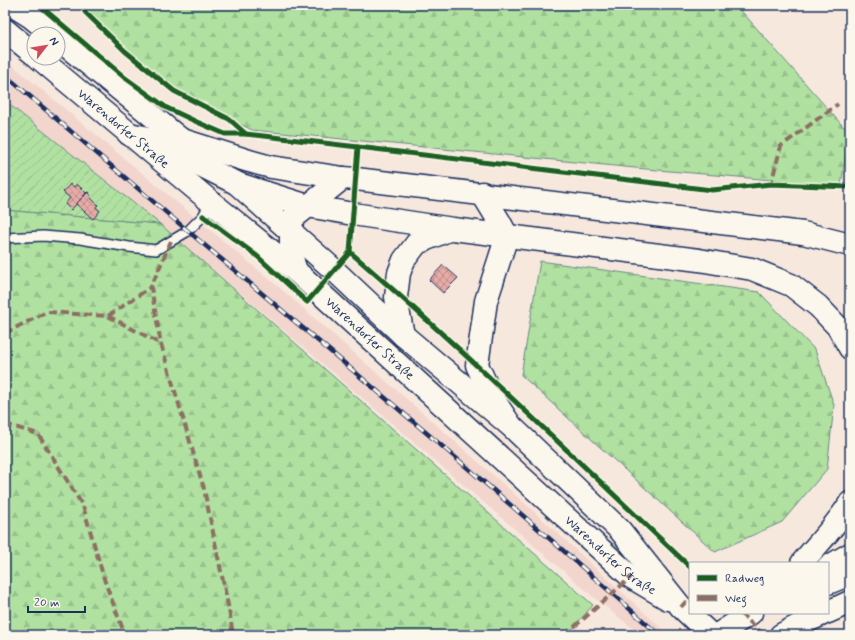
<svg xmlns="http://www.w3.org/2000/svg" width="855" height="640" viewBox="0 0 855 640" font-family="Mynerve,sans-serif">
  <defs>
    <pattern id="forest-firs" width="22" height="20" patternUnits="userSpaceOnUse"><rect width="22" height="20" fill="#b0e1a1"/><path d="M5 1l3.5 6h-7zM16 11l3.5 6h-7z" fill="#97c18d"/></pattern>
    <pattern id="garden-furrows" width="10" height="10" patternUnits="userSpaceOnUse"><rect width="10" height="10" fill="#b0e1a1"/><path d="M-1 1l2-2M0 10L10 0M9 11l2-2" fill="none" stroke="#97c18d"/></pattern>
    <pattern id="building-cross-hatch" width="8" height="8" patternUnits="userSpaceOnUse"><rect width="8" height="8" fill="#e7aca5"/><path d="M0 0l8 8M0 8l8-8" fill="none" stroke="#ba8c8a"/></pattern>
  </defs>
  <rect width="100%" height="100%" fill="#f7e8de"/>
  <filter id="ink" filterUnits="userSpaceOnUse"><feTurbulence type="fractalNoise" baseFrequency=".025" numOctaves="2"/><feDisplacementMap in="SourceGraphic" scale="8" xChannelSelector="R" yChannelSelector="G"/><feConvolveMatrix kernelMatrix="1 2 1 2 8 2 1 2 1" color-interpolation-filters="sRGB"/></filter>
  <g filter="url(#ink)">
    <polygon fill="#f2d6cd" points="5,59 287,294 517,496 669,635 641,635 597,600 160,224 5,101"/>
    <g fill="url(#forest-firs)" stroke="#668880">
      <polygon points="75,5 736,5 849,133 841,186 635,168 252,130 174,91"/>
      <polygon points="5,210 160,224 593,605 567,635 5,635"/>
      <polygon points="540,261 759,292 815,350 834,405 827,469 782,522 715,552 521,375"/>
    </g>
    <polygon fill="url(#garden-furrows)" stroke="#668880" points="5,101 160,224 5,210"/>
    <g fill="url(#building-cross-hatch)" stroke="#1b2f5e">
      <polygon points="70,184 74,187 77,184 86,193 87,192 71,210 65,204 70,198 63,192"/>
      <polygon points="88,192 90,194 90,197 98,205 96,207 100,211 93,219 76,204"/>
      <polygon points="443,265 458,278 443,293 429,280"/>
    </g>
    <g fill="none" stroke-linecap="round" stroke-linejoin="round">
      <defs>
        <polyline id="service" points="5,238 43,236 80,239 129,247 156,250 188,231 203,216 211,202"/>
        <g id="secondary">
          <polyline points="12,5 31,17 52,34"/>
          <polyline points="5,30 34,54"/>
          <polyline points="58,39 195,151"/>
          <path id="s1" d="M39,58L211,202L296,271L631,577L668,599"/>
          <polyline points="235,182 334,270 403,335 511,426 620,530 681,607 711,635"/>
        </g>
        <g id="trunk">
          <polyline points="129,134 144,137 238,184 308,206 353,214 453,229 699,260 752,269 791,285 818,306 838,327 850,348"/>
          <polyline points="179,139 249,161 271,167 343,178 356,179 803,233 850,245"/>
          <polyline points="482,193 499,221 507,236 486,301 477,365 492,397 511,426"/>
          <polyline points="296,271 291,255 291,231 292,219 343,178"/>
          <polyline points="403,335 399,315 396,297 399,273 404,260 417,243 451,229"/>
          <path d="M802,563C818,543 837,525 850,503"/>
          <polyline points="828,567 850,554"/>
          <polyline points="828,583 850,574"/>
          <polyline points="828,612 850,602"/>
          <polyline points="717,635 751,613"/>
          <polyline points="781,635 803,623 825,613"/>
        </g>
      </defs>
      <use href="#service" stroke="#1b2f5e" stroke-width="12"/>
      <use href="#secondary" stroke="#1b2f5e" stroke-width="25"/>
      <use href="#trunk" stroke="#1b2f5e" stroke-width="25"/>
      <use href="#service" stroke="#fbf7ec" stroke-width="9"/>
      <use href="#secondary" stroke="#fbf7ec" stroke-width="22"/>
      <use href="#trunk" stroke="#fbf7ec" stroke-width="22"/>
      <defs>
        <path id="rail" d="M5,75C79,138 152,201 226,263C371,386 517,508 659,635"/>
      </defs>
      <use href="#rail" stroke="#1b2f5e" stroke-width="4.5"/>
      <use href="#rail" stroke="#fbf7ec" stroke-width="3" stroke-dasharray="9" stroke-linecap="butt"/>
      <g stroke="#8d6e63" stroke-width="4" stroke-dasharray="8 4" stroke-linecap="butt">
        <polyline points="769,184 771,184 781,146 838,104"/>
        <polyline points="171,241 151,287 161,344 204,489 229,610 233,635"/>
        <polyline points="108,316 151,287"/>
        <polyline points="5,333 47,312 108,316 161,344"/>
        <polyline points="5,424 38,434 83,506 105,582 125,635"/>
        <polyline points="681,607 690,597"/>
        <polyline points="740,613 764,635"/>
        <polyline points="565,635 631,577"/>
      </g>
      <defs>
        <g id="cycleway">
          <polyline points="39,5 124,77 167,108 197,122 225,134 246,134 358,147 712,190 771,184 850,187"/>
          <polyline points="83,5 85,12 125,51 174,91 229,119 246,134"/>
          <polyline points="203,216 257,256 307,302 350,252 358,147"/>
          <path d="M350,252C467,353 578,461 690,567"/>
        </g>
      </defs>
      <use href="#cycleway" stroke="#fbf7ec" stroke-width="8"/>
      <use href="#cycleway" stroke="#1b5e20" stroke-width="5"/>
    </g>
  </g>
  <g text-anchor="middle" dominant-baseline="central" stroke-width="4" stroke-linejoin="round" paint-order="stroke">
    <g font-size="13" fill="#1b2f5e" stroke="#fbf7ec">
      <text stroke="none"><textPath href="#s1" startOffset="110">Warendorfer Straße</textPath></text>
      <text stroke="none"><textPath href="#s1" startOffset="434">Warendorfer Straße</textPath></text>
      <text stroke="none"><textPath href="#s1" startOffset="758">Warendorfer Straße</textPath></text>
    </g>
  </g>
  <rect width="855" height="640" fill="none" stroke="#fbf7ec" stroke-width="20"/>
  <rect x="10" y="10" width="835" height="620" fill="none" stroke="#1b2f5e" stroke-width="1.5" filter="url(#ink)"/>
  <rect x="689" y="562" width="140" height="52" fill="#fbf7ec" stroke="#a1a7b3"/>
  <rect x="697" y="575" width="20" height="6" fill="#1b5e20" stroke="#a1a7b3"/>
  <text x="725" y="582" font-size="12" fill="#1b2f5e">Radweg</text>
  <rect x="697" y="595" width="20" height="6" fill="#8d6e63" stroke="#a1a7b3"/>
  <text x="725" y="602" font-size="12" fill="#1b2f5e">Weg</text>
  <g transform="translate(46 46) rotate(59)"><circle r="19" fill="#fbf7ec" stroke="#a1a7b3"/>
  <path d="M0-3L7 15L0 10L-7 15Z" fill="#d1495b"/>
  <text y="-6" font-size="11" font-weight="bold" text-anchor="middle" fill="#1b2f5e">N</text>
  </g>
  <path d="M28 606v6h57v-6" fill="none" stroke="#1b2f5e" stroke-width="2"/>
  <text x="34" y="606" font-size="12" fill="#1b2f5e" stroke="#fbf7ec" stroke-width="3" paint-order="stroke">20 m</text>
</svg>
